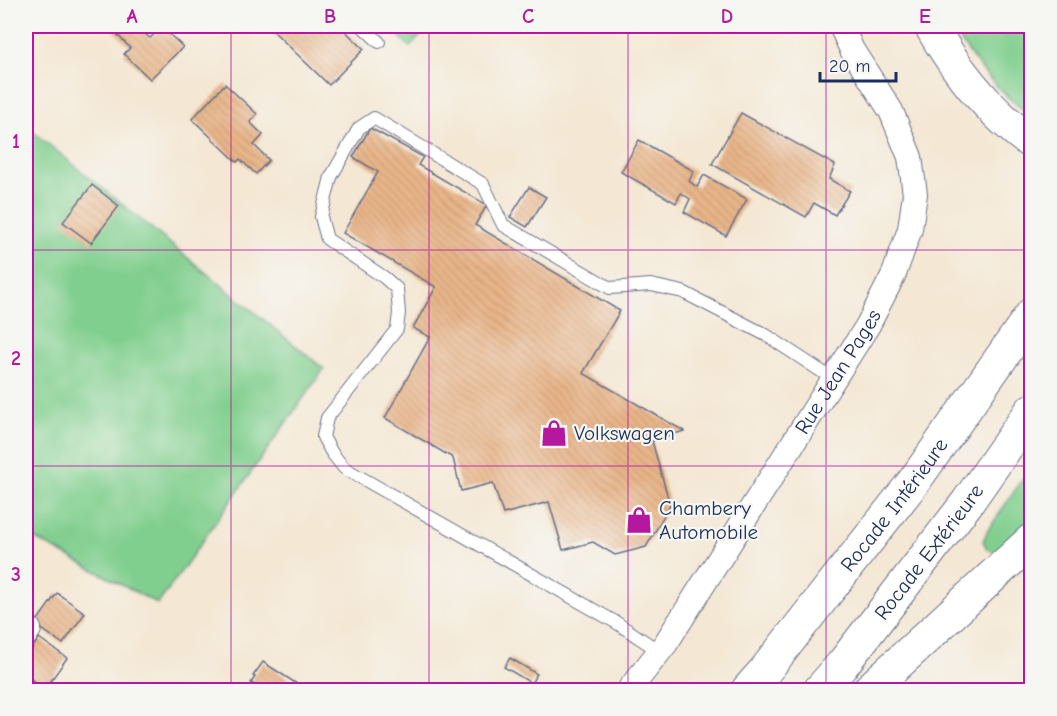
<svg xmlns="http://www.w3.org/2000/svg" width="1057" height="716" viewBox="0 0 1057 716" font-family="'Comic Neue',sans-serif">
  <defs>
    <pattern id="building-back-hatch" width="6" height="6" patternUnits="userSpaceOnUse" patternTransform="scale(1.5)"><rect width="6" height="6" fill="#e9b589"/><path d="M-1 5l2 2M0 0l6 6M5-1l2 2" fill="none" stroke="#c79c79"/></pattern>
  </defs>
  <rect width="100%" height="100%" fill="#f6f6f2"/>
  <filter id="ink" filterUnits="userSpaceOnUse"><feTurbulence type="fractalNoise" baseFrequency=".0167" numOctaves="2"/><feDisplacementMap in="SourceGraphic" scale="12" xChannelSelector="R" yChannelSelector="G"/><feConvolveMatrix kernelMatrix="1 2 1 2 8 2 1 2 1" color-interpolation-filters="sRGB"/></filter>
  <filter id="wash" filterUnits="userSpaceOnUse"><feTurbulence type="fractalNoise" baseFrequency=".008" numOctaves="4" result="noise"/><feDisplacementMap in="SourceGraphic" scale="24" xChannelSelector="R" yChannelSelector="G"/><feGaussianBlur stdDeviation="1.35" result="paint"/><feColorMatrix in="noise" values="0 0 0 0 0 0 0 0 0 0 0 0 0 0 0 0 0 1.4 0 .05"/><feComposite in="paint" operator="in"/></filter>
  <g filter="url(#wash)">
    <rect width="100%" height="100%" fill="#f4e7d3"/>
    <g fill="#81cf8e" stroke="#4e7f76" stroke-width="1.5">
      <polygon points="389,26 429,26 410,47"/>
      <path d="M951,26H1031V115C999,94 971,58 951,26Z"/>
      <polygon points="26,126 324,369 158,604 26,534"/>
      <polygon points="1031,467 1031,527 994,552 987,549 983,541 988,530"/>
    </g>
    <g id="blocks">
      <g fill="url(#building-back-hatch)">
        <polygon points="117,26 150,26 152,28 145,34 150,38 162,27 183,47 150,79 124,54 130,48 113,30"/>
        <polygon points="268,26 340,26 364,49 329,85"/>
        <polygon points="225,84 257,114 250,122 263,135 254,145 269,160 256,174 240,159 237,162 192,119"/>
        <polygon points="741,113 835,165 829,179 850,191 835,215 814,203 806,217 712,164"/>
        <polygon points="370,128 423,157 418,165 487,205 475,225 620,311 583,373 684,431 652,441 670,505 646,547 615,555 593,542 563,550 549,502 503,514 493,483 461,491 453,458 385,418 430,337 413,328 436,287 343,233 378,172 353,157"/>
        <polygon points="639,140 694,171 689,181 697,187 704,175 747,199 726,236 684,212 690,199 681,193 676,203 621,172"/>
        <polygon points="92,185 119,206 91,243 63,222"/>
        <polygon points="529,187 546,197 527,227 510,217"/>
        <polygon points="57,593 85,613 63,644 35,624"/>
        <polygon points="39,638 67,658 45,689 26,675 26,657"/>
        <polygon points="510,658 537,674 531,683 504,667"/>
        <polygon points="263,662 297,684 293,690 256,690 258,687 251,683 255,677 253,676"/>
        <polygon points="26,678 43,690 26,690"/>
      </g>
    </g>
  </g>
  <g filter="url(#ink)">
    <use href="#blocks" fill-opacity="0" stroke="#676f87" stroke-width="1.5"/>
    <g fill="none" stroke-linecap="round" stroke-linejoin="round">
      <defs>
        <g id="service">
          <polyline points="362,26 379,42"/>
          <polyline points="659,651 617,623 344,468 332,453 323,437 327,418 397,329 399,313 397,289 385,278 327,239 321,217 331,177 359,128 374,118 483,184 503,225 610,288 651,285 683,292 766,335 833,379"/>
        </g>
        <g id="minor">
          <polyline points="26,634 29,629"/>
          <path id="s1" d="M629,690L666,643L868,325L894,274L910,229L915,194L910,157L891,111L852,50L841,26"/>
        </g>
        <g id="motorway">
          <path d="M931,26C956,71 990,112 1032,143"/>
          <path id="s2" d="M748,690L764,672L915,480L1032,314"/>
          <path id="s3" d="M820,690L842,665L967,503L1032,410"/>
          <polyline points="869,690 1032,540"/>
        </g>
      </defs>
      <use href="#service" stroke="#676f87" stroke-width="14"/>
      <use href="#minor" stroke="#676f87" stroke-width="26"/>
      <use href="#motorway" stroke="#676f87" stroke-width="35"/>
      <use href="#service" stroke="#fff" stroke-width="12"/>
      <use href="#minor" stroke="#fff" stroke-width="24"/>
      <use href="#motorway" stroke="#fff" stroke-width="33"/>
    </g>
  </g>
  <path fill="none" stroke="#b5179e" stroke-width="1.5" stroke-opacity="0.55" d="M231,26V690M429,26V690M628,26V690M826,26V690M26,250H1032M26,466H1032"/>
  <defs>
    <symbol id="shop-bare" viewBox="-9 -9 18 18"><path d="M-5-2.5h2.3a2.7 3.5 0 0 1 5.4 0H5L5.5 6h-11ZM-1.5-2.5h3a1.5 2.3 0 0 0-3 0Z" fill="#b5179e" stroke="#f6f6f2" stroke-width="2.5" paint-order="stroke"/></symbol>
  </defs>
  <g fill-rule="evenodd">
    <use href="#shop-bare" x="535" y="414" width="38" height="38"/>
    <use href="#shop-bare" x="620" y="501" width="38" height="38"/>
  </g>
  <g text-anchor="middle" dominant-baseline="central" stroke-width="4.5" stroke-linejoin="round" paint-order="stroke">
    <g font-size="21" fill="#1b2f5e" stroke="#f6f6f2">
      <text stroke="none"><textPath href="#s1" startOffset="381">Rue Jean Pages</textPath></text>
      <text stroke="none"><textPath href="#s2" startOffset="236">Rocade Intérieure</textPath></text>
      <text stroke="none"><textPath href="#s3" startOffset="176">Rocade Extérieure</textPath></text>
    </g>
    <g font-size="21" fill="#1b2f5e" stroke="#f6f6f2" text-anchor="start">
      <text x="574" y="433">Volkswagen</text>
      <text x="659" y="508">Chambery<tspan x="659" dy="24">Automobile</tspan></text>
    </g>
  </g>
  <rect width="1057" height="716" fill="none" stroke="#f6f6f2" stroke-width="66"/>
  <path d="M820 72v9h76v-9" fill="none" stroke="#1b2f5e" stroke-width="3"/>
  <text x="829" y="72" font-size="18" fill="#1b2f5e" stroke="#f6f6f2" stroke-width="4.5" paint-order="stroke">20 m</text>
  <rect x="33" y="33" width="991" height="650" fill="none" stroke="#b5179e" stroke-width="2"/>
  <g font-size="20" text-anchor="middle" font-weight="bold" fill="#b5179e">
    <text x="132" y="23">A</text>
    <text x="330" y="23">B</text>
    <text x="528" y="23">C</text>
    <text x="727" y="23">D</text>
    <text x="925" y="23">E</text>
    <text x="16" y="148">1</text>
    <text x="16" y="365">2</text>
    <text x="16" y="581">3</text>
  </g>
</svg>
